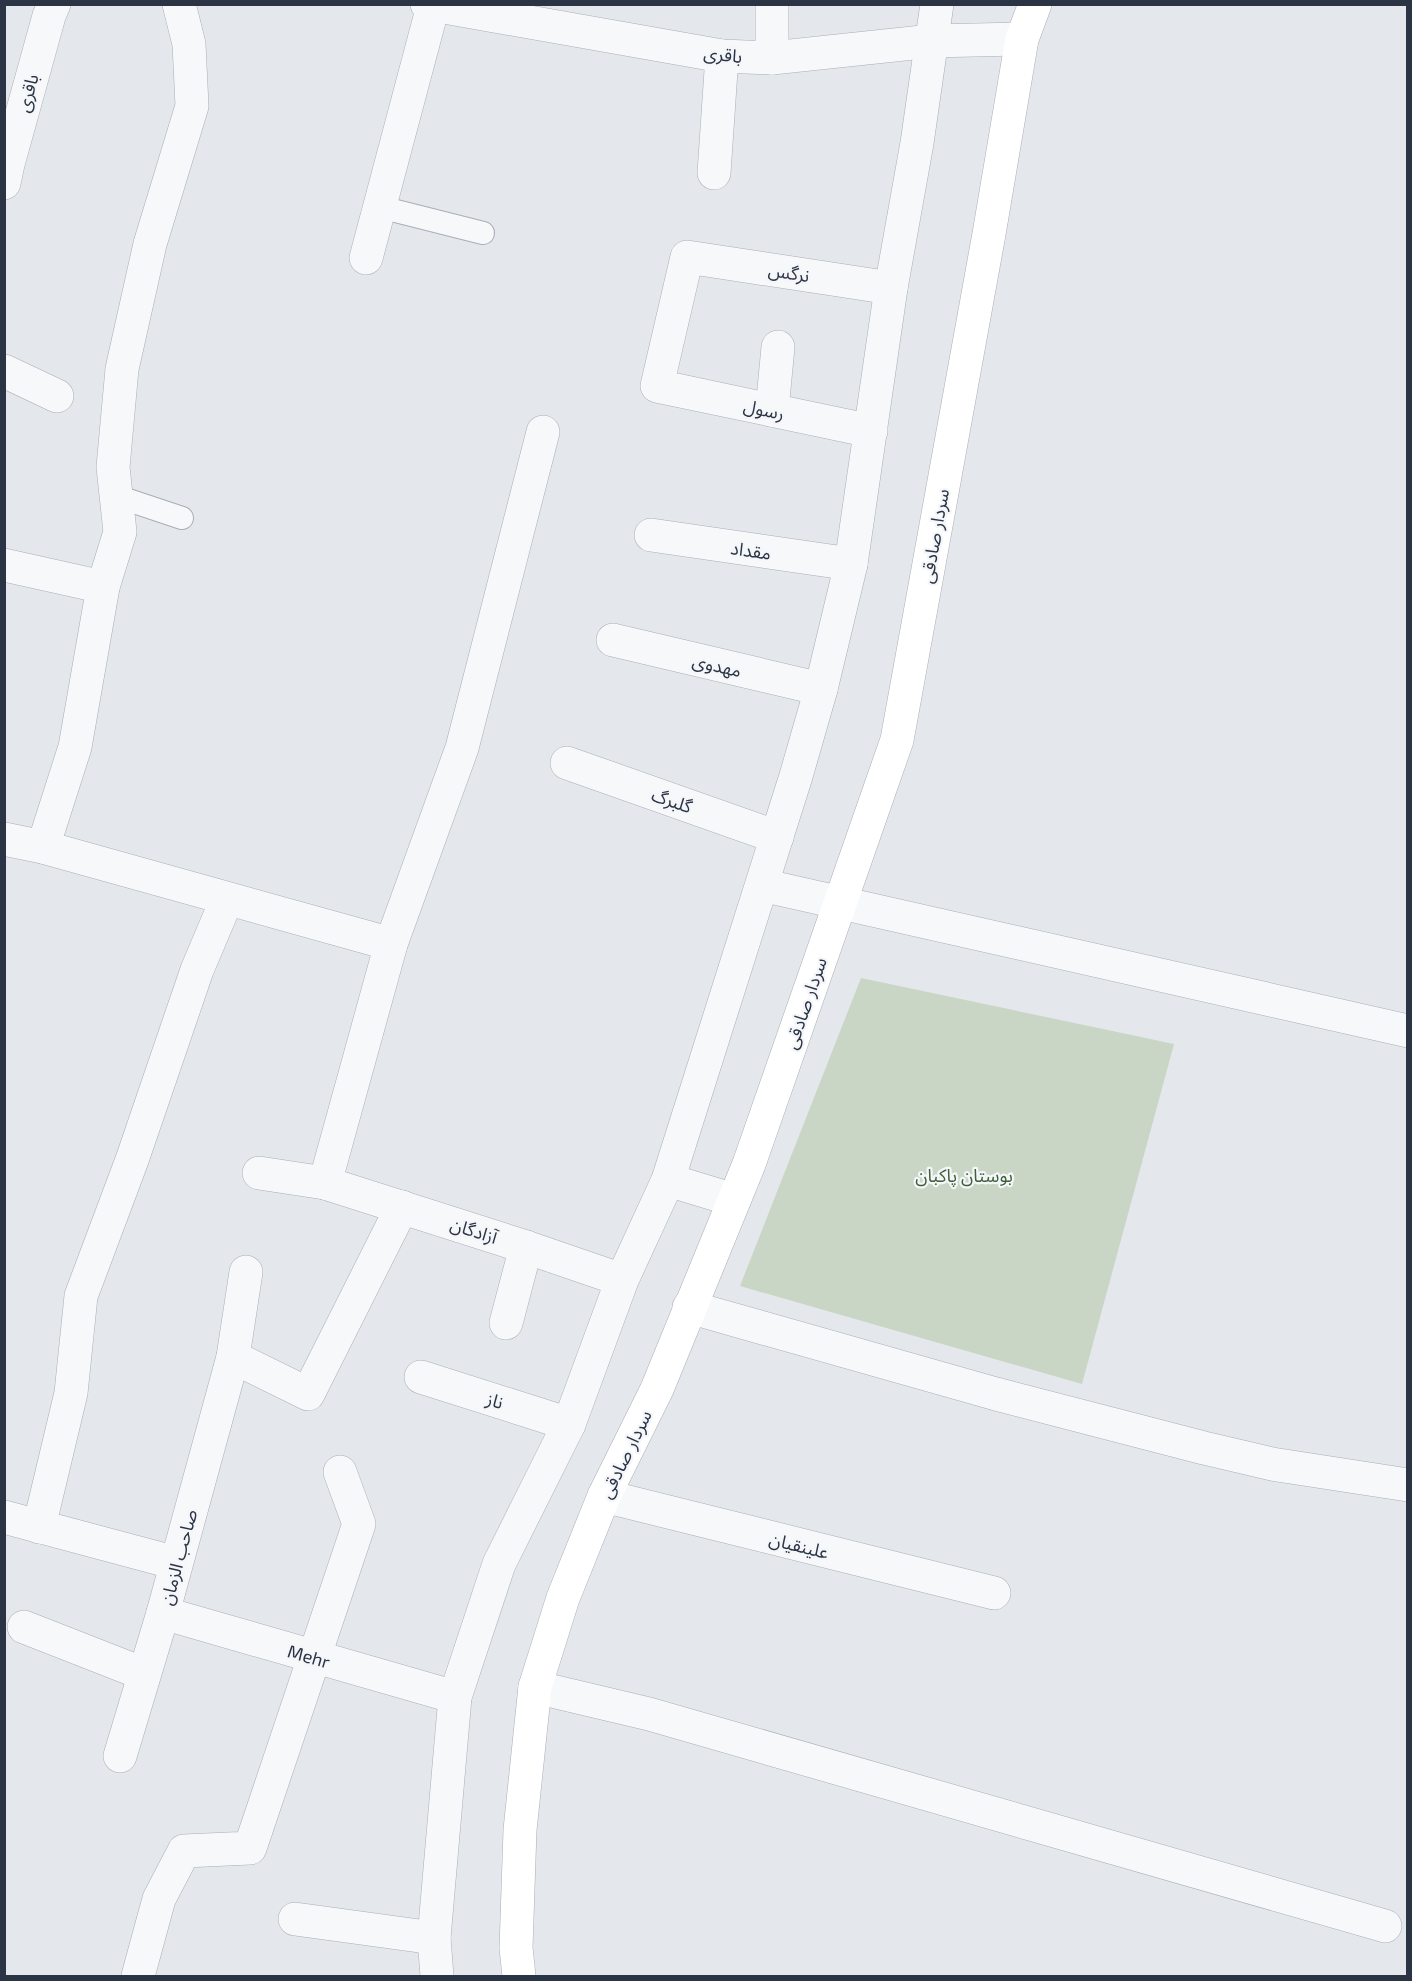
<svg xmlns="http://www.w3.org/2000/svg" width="1412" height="1981" viewBox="0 0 1412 1981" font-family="'Exo 2','Noto Sans Arabic',sans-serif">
  <rect width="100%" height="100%" fill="#e4e7ec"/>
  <polygon fill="#c9d6c5" points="861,978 1174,1044 1082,1384 740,1286"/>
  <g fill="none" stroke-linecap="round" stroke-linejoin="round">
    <defs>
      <g id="lane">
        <polyline points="380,207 483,233"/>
        <polyline points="116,496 182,518"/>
      </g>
      <g id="street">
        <polyline points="427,4 722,56 772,58 932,41 1022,39"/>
        <polyline points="772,58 772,4"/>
        <polyline points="714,173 722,56"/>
        <polyline points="4,183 8,164 49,16 54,4"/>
        <polyline points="366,258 433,6"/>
        <polyline points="4,371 57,396"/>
        <polyline points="772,410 778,347"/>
        <polyline points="871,431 657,386 687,257 891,288"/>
        <polyline points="651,535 851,564"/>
        <polyline points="4,565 103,587"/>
        <polyline points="613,640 821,689"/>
        <polyline points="567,763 777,837"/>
        <polyline points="4,839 43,847 391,944"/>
        <polyline points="43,847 75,747 103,587 120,532 113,467 122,369 150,244 192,106 189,44 179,4"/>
        <polyline points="762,885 1408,1031"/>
        <polyline points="259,1173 325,1183 526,1247 622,1280"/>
        <polyline points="668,1180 734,1200"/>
        <polyline points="325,1183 391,944 462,748 543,432"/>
        <polyline points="246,1272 233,1357 308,1394 402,1207"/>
        <polyline points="689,1307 996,1394 1204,1448 1272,1464 1408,1485"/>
        <polyline points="506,1323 526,1247"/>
        <polyline points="421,1377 569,1424"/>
        <polyline points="604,1496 994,1593"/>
        <polyline points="4,1517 176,1563"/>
        <polyline points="39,1527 71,1393 81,1296 132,1160 197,970 227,899"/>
        <polyline points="163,1613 455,1697"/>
        <polyline points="24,1627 144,1674"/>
        <polyline points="535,1687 649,1714 1385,1926"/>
        <polyline points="120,1756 163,1613 233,1357"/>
        <polyline points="295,1919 434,1938"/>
        <polyline points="138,1976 159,1899 184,1851 250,1848 359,1524 340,1472"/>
        <polyline points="437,1976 434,1938 455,1697 499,1564 569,1424 622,1280 668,1180 796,776 821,689 851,564 891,288 917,143 937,4"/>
      </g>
      <polyline id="secondary" points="519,1976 516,1948 520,1830 535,1687 563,1598 604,1496 657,1389 749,1164 897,740 989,234 1022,39 1035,4"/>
    </defs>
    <use href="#lane" stroke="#a9aeb7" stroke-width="24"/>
    <use href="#street" stroke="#a9aeb7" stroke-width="34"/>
    <use href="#secondary" stroke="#a9aeb7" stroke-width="34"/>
    <use href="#lane" stroke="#f7f8fa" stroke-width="22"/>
    <use href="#street" stroke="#f7f8fa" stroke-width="33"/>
    <use href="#secondary" stroke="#fff" stroke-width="33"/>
  </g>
  <g text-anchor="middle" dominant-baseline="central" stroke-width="4.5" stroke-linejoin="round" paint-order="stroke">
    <g font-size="18" fill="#2b3445" stroke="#f4f6f9">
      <text transform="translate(723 54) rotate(6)">باقری</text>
      <text transform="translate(27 93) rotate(-75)">باقری</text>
      <text transform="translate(789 272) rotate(9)">نرگس</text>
      <text transform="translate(764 409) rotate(12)">رسول</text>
      <text transform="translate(934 536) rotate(-80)">سردار صادقی</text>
      <text transform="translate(751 550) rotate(8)">مقداد</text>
      <text transform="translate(717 665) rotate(13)">مهدوی</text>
      <text transform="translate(672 800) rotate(19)">گلبرگ</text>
      <text transform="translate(805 1003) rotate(-71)">سردار صادقی</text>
      <text transform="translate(474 1230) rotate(18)">آزادگان</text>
      <text transform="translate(495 1400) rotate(17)">ناز</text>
      <text transform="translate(625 1454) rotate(-64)">سردار صادقی</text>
      <text transform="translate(799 1545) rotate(14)">علینقیان</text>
      <text transform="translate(178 1557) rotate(-75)">صاحب الزمان</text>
      <text transform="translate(309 1656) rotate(16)">Mehr</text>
    </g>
    <g font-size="18" fill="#3f6138" stroke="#f4f6f9">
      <text x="964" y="1175">بوستان پاکبان</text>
    </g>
  </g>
  <rect width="1412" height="1981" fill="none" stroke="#2b3445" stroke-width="12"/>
</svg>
